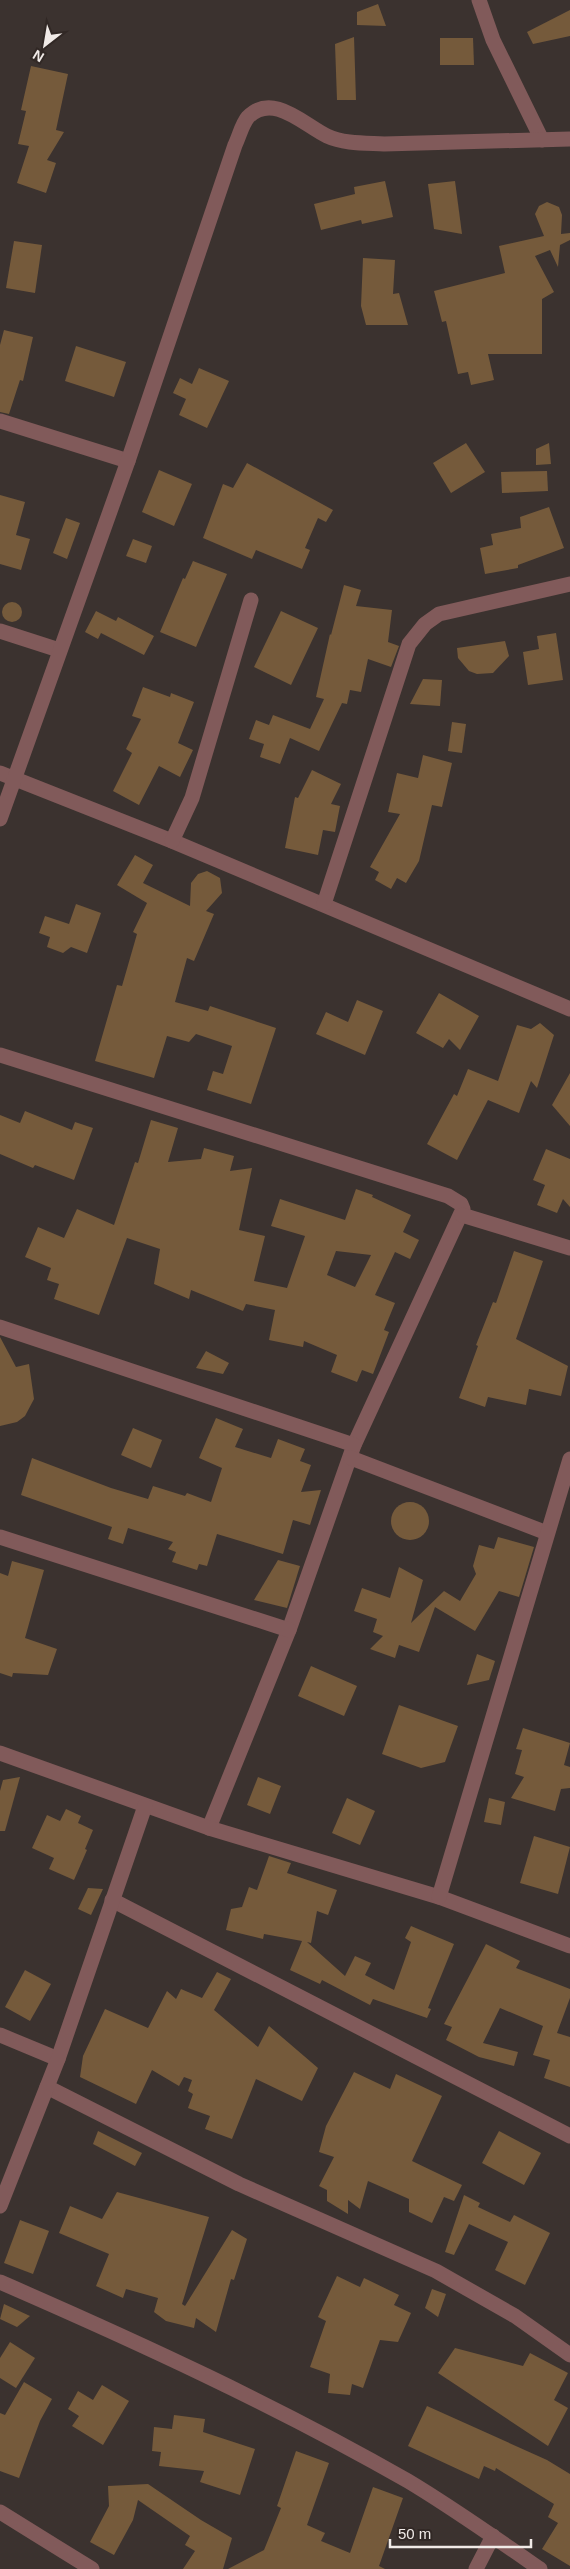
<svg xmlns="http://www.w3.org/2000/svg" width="570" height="2569" viewBox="0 0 570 2569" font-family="Arial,sans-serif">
  <rect width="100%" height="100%" fill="#3b322f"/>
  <g fill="#755a3b" fill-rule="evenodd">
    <polygon points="378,4 386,26 357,25 357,12"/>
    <polygon points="570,10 570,36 533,44 527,32"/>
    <polygon points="354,37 356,100 337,100 335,44"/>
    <polygon points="440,38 473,38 474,65 440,65"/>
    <polygon points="31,66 68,74 56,130 64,132 47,160 56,163 46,193 17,183 29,146 18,144 26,111 21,110"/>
    <polygon points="385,181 393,217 362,224 361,220 321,230 314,204 355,194 354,187"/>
    <polygon points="455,181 462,234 434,229 428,184"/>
    <polygon points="547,202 559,207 562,215 561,234 570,233 570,240 560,245 558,267 550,250 535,256 554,292 542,299 542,354 488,354 494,380 471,385 468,372 458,374 446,321 442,322 434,291 505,273 499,246 544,236 535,214 539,206"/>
    <polygon points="14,241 42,245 35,293 6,288"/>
    <polygon points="363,258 395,260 393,294 399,293 408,325 366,325 361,306"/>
    <polygon points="4,330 33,337 23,381 20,380 9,414 0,412 0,345"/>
    <polygon points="76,346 126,362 114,397 65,381"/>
    <polygon points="199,368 229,381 207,428 179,415 186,399 173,393 180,378 192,384"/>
    <polygon points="466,443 485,472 451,493 433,463"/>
    <polygon points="549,443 551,464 536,465 536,449"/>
    <polygon points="247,463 333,510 326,522 318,518 305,548 310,550 302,569 256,550 252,559 203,538 223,484 233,488"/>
    <polygon points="159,470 192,484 174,526 142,512"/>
    <polygon points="547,471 548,491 502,493 501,472"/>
    <polygon points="0,495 25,502 16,535 30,539 21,570 0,564"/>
    <polygon points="549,507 564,548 518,565 518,568 485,574 480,548 493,545 491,534 521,528 520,517"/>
    <polygon points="66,518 80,523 67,559 53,553"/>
    <polygon points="133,539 152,546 146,563 126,556"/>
    <polygon points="193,561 227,574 196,647 160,632 183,578 185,579"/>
    <polygon points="344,585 361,590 356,606 392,610 388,642 399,646 391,667 368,659 361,692 350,690 347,704 342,703 319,751 290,738 280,764 260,757 264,744 249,739 256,720 269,725 273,715 310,729 324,699 316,697 330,634 331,635"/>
    <circle cx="12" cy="612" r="10"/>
    <polygon points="96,611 116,621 118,617 154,636 144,655 101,633 98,639 85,632"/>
    <polygon points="281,611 318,628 291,685 254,667"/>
    <polygon points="556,633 563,680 528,685 523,652 539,649 537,636"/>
    <polygon points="505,641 509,656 493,673 477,674 469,671 458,658 457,648"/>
    <polygon points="423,679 442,680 440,706 410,704"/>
    <polygon points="143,687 170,697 171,693 194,702 178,743 193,750 180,777 159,766 139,805 113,791 132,753 126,749 141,719 132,716"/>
    <polygon points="452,722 466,724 462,753 448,751"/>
    <polygon points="423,755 452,763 442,807 432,805 419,861 406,883 397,878 391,889 375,880 379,872 370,867 400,814 388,812 397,773 418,778"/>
    <polygon points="312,770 341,784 331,804 340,806 335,832 323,830 318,855 285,848 295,797 298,798"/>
    <polygon points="135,855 153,865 143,883 190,906 191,883 198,874 207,871 220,878 222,893 206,911 214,914 194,961 187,958 175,1002 208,1011 210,1006 276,1028 251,1104 207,1090 213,1071 223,1074 232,1046 196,1034 189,1042 167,1036 154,1078 95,1061 117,985 122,986 137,934 133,932 147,903 117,885"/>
    <polygon points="76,904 101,913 87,953 71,947 63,953 47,947 50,937 39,933 45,916 69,924"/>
    <polygon points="439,993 479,1016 460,1050 449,1039 443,1048 416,1033"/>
    <polygon points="357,1000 383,1011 365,1055 316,1034 326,1012 348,1022"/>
    <polygon points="540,1023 554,1035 537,1088 531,1081 519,1113 488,1100 457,1160 427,1144 454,1094 457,1096 468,1069 498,1081 517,1025 531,1029"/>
    <polygon points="570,1073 570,1126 552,1105"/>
    <polygon points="25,1111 72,1130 75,1122 93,1128 74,1180 35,1165 33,1168 0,1154 0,1115 20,1123"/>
    <path d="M151,1120L178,1128L168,1162L201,1159L204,1148L234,1156L230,1171L252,1168L239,1230L265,1236L254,1281L287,1288L305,1236L271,1226L280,1199L345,1220L356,1189L373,1195L372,1197L411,1215L403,1232L419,1240L410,1259L395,1252L375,1295L395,1303L384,1330L389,1332L373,1374L362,1370L357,1382L331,1372L337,1355L304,1341L303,1347L269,1340L275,1310L246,1304L243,1311L191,1290L189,1299L154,1284L160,1249L127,1238L99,1315L54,1299L59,1284L47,1280L51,1268L25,1257L38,1227L64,1238L77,1209L114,1225L135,1162L138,1163ZM336,1251L371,1255L355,1287L327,1275Z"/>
    <polygon points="546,1149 570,1159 570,1207 563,1199 557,1213 537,1205 545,1185 533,1180"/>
    <polygon points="514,1251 543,1261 516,1339 568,1366 561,1396 529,1389 526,1405 488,1397 485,1407 459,1398 478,1346 476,1345 493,1302 496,1303"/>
    <polygon points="0,1337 16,1367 29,1364 34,1399 25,1416 17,1422 0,1426"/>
    <polygon points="206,1351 229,1363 223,1374 196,1368"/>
    <polygon points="216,1418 243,1429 235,1447 271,1458 278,1439 305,1449 300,1461 311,1465 301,1492 321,1490 310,1525 293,1520 283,1554 217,1534 207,1566 199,1564 197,1570 172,1562 176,1552 168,1549 173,1542 128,1528 123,1544 108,1539 112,1527 21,1495 32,1458 111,1488 148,1499 153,1486 185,1496 187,1493 211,1502 222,1468 199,1458"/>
    <polygon points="133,1428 162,1440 151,1468 121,1455"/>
    <circle cx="410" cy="1521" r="19"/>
    <polygon points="498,1537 534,1547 519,1597 499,1591 475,1631 435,1607 419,1652 399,1645 395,1658 370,1649 383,1636 373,1632 377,1619 354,1611 362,1588 390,1598 399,1567 423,1580 411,1623 444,1591 460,1601 476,1574 473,1566 479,1545 494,1549"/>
    <polygon points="278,1560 300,1566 287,1608 254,1600"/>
    <polygon points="12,1561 44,1570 25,1638 57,1649 48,1675 13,1673 12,1677 0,1673 0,1573 8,1576"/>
    <polygon points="477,1654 495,1661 489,1680 467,1685"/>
    <polygon points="311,1666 357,1686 344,1716 298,1696"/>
    <polygon points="399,1705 458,1726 445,1762 421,1768 382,1754"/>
    <polygon points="523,1728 570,1743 564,1765 570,1767 570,1788 561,1789 555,1811 511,1798 524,1777 515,1774 522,1750 516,1749"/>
    <polygon points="20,1777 5,1831 0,1831 0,1791 3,1780"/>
    <polygon points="258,1777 281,1786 270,1814 247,1805"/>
    <polygon points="347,1798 375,1811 360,1845 332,1833"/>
    <polygon points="489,1798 505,1802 501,1825 484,1822"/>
    <polygon points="66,1809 81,1816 78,1823 93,1830 85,1849 87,1850 74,1880 49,1869 54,1858 32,1848 47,1815 60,1821"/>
    <polygon points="534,1836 570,1847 558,1894 520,1883"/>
    <polygon points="269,1856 291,1863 287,1873 337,1890 328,1915 317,1911 311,1943 307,1942 345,1976 355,1956 371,1963 365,1975 394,1990 411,1942 405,1938 411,1926 454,1944 428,2008 431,2009 427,2018 373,1999 370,2005 322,1980 320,1984 290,1970 302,1941 264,1934 263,1939 226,1930 231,1909 242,1907 249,1887 257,1890"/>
    <polygon points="88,1888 103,1889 91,1915 78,1909"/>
    <polygon points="486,1944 520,1961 516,1968 570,1989 570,1998 557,2033 570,2037 570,2087 544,2078 550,2060 533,2055 543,2026 500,2008 483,2043 518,2052 514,2066 479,2057 446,2040 452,2027 444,2024"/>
    <polygon points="25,1970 51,1984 30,2021 5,2007"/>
    <polygon points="217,1972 231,1979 214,2010 258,2047 269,2026 318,2068 302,2101 256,2079 232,2139 205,2129 210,2116 188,2108 193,2094 188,2091 192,2080 184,2077 179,2086 152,2070 136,2104 80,2077 83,2056 105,2009 148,2028 167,1991 176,1999 181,1989 202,1998"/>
    <polygon points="354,2072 390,2089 396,2074 442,2096 412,2161 462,2185 454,2201 444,2197 432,2223 409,2212 409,2199 368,2181 360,2209 348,2200 348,2214 327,2201 327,2190 319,2186 334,2157 319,2152 326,2126"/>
    <polygon points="98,2131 142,2153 135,2166 93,2144"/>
    <polygon points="499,2131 541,2153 524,2185 482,2163"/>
    <polygon points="117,2192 209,2217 182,2304 185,2306 232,2230 247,2239 234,2280 231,2279 216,2332 196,2318 194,2328 166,2321 154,2312 158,2298 126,2289 123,2298 96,2286 109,2254 59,2233 70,2206 102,2219"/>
    <polygon points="464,2195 480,2203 478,2207 510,2222 514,2215 550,2233 525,2285 495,2270 508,2242 469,2224 454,2255 445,2252"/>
    <polygon points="20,2220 49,2231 33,2274 4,2263"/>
    <polygon points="337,2276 360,2287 364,2278 399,2295 394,2305 411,2313 398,2342 380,2340 363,2388 352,2384 350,2395 328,2393 330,2374 310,2367 326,2321 318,2317"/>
    <polygon points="432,2289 446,2294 438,2317 425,2308"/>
    <polygon points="4,2304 30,2316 17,2327 0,2319"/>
    <polygon points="10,2342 35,2358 16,2388 0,2378 0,2358"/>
    <polygon points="455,2348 523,2366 530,2353 568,2373 554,2400 568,2408 548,2446 438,2373"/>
    <polygon points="24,2382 52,2399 40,2421 19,2478 0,2471 0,2413 5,2415"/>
    <polygon points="102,2385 129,2401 103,2445 72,2426 79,2416 68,2409 78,2391 93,2400"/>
    <polygon points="427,2406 547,2460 570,2474 570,2566 542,2549 558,2523 548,2517 554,2504 496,2468 495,2471 484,2466 479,2479 408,2446"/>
    <polygon points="174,2415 205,2419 203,2432 255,2449 240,2495 200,2482 204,2471 159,2466 161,2452 152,2451 154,2427 172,2429"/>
    <polygon points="296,2451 329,2463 307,2525 325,2533 321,2541 350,2553 373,2487 403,2498 379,2566 385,2569 228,2569 264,2550 281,2508 277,2506"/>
    <polygon points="148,2484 201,2520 232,2538 223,2569 183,2569 195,2551 185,2545 190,2536 138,2500 133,2520 114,2555 90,2542 109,2506 108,2486"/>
  </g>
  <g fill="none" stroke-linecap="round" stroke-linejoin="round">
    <g stroke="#815a5a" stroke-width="15">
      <polyline points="479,0 493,40 542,140"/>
      <polyline points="0,421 128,461"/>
      <polyline points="0,631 59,650"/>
      <polyline points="0,773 172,841 570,1009"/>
      <path d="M0,819L128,461L235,145C239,137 242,124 248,117C273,92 304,125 327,136C344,144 366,143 384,144L570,139"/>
      <polyline points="172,841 192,798 251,600"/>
      <polyline points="324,904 409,644 425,624 439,614 570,584"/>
      <polyline points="0,1055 448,1196 461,1204 463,1209 354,1445 289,1630 209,1828"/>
      <polyline points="462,1215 570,1248"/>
      <polyline points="0,1327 354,1445"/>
      <polyline points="351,1458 547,1533"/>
      <polyline points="0,1537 289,1630"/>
      <polyline points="0,1753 209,1828 439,1897 570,1946"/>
      <polyline points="439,1897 570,1459"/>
      <polyline points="112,1900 570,2136"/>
      <polyline points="0,2035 58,2059"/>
      <polyline points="47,2087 239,2184 436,2271 515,2316 570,2355"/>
      <polyline points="0,2206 58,2059 145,1806"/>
      <path d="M0,2282C138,2342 277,2406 408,2481C453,2508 497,2539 540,2569"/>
      <polyline points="0,2512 92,2569"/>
      <polyline points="476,2569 493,2536"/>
    </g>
  </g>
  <g transform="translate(45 45) rotate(211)" stroke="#312825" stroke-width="4" paint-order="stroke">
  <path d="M0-4L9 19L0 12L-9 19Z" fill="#f0eae7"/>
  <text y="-8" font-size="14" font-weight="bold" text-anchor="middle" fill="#f0eae7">N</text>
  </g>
  <path d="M390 2539v8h141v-8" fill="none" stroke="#f0eae7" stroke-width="2.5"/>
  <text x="398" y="2539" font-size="15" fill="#f0eae7" stroke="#312825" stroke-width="4" paint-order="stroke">50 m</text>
</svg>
